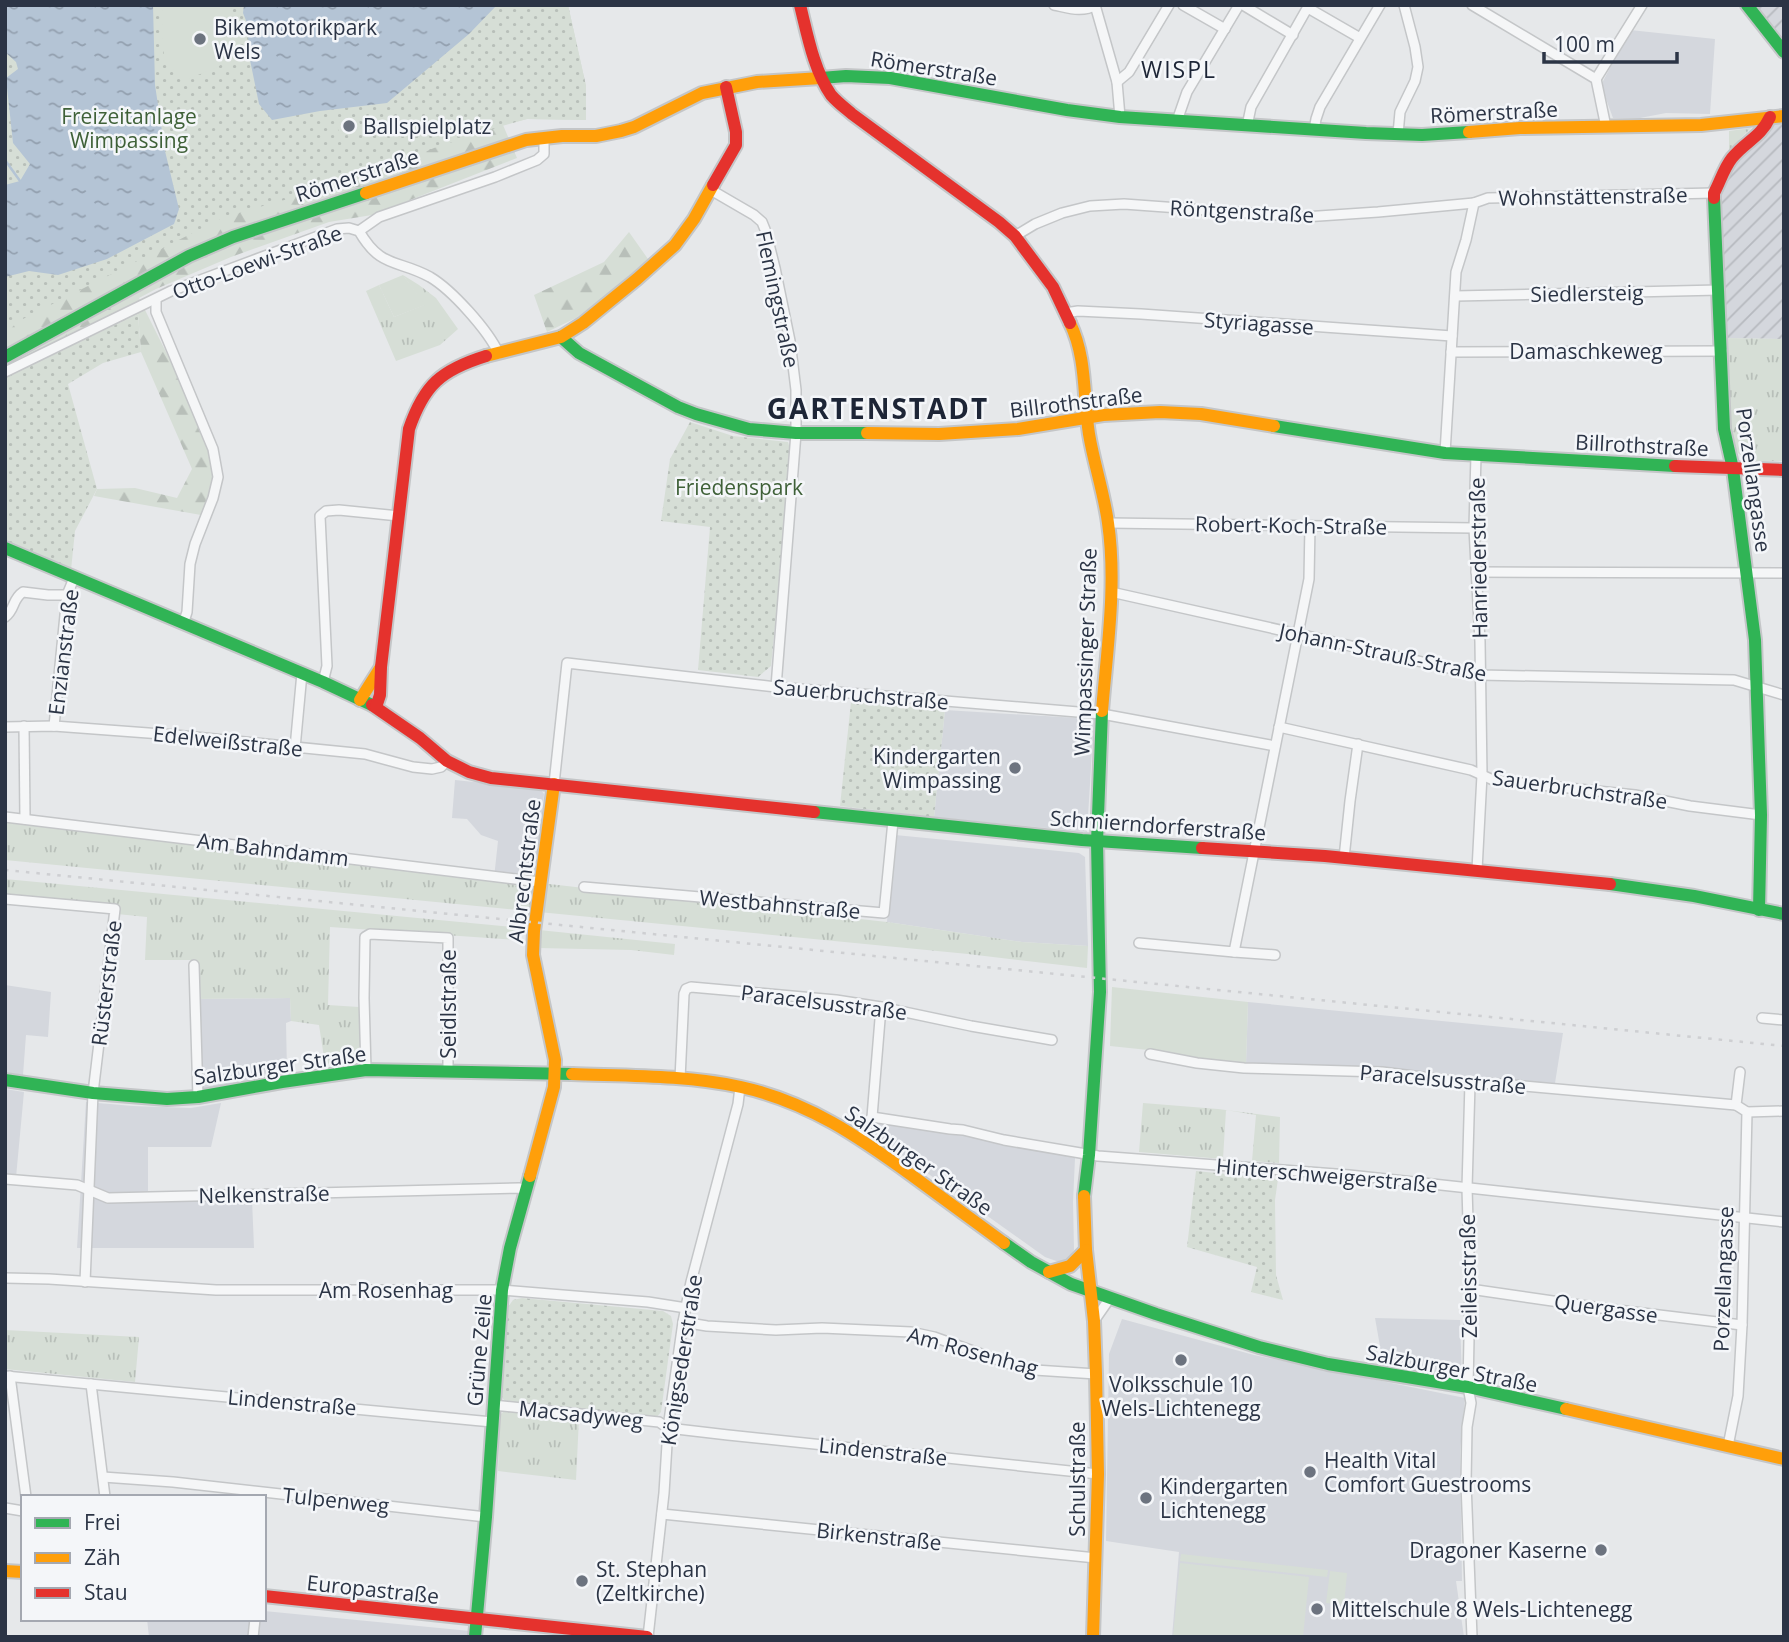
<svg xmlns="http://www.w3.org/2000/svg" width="1789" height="1642" viewBox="0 0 1789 1642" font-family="'Open Sans',sans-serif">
  <defs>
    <pattern id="industrial-furrows" width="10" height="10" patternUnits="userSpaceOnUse" patternTransform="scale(1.75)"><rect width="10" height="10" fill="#d4d7dd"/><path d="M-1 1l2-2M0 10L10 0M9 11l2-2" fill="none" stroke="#b6b9bf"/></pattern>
    <pattern id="grass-tufts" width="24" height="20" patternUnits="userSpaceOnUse" patternTransform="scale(1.75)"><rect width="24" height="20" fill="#d6ded6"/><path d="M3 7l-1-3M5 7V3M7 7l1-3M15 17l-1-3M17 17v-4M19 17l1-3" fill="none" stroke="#b8bfb9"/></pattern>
    <pattern id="forest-firs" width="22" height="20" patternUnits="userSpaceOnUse" patternTransform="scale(1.75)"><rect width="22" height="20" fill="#d6ded6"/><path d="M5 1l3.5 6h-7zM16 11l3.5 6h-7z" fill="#b8bfb9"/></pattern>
    <pattern id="park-dots" width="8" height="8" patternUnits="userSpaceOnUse" patternTransform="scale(1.75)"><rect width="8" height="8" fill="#d6ded6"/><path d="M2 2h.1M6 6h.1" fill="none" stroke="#b8bfb9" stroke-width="1.8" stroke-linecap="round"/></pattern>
    <pattern id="water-ripples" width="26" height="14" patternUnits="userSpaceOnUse" patternTransform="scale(1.75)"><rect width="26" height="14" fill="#b4c4d5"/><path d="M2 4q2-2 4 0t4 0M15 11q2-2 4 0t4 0" fill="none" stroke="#93a0af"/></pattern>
  </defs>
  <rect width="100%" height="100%" fill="#e6e8ea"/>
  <g fill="#d4d7dd">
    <polygon points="1630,30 1715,39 1710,114 1666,113 1640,118 1613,118 1601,85"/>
    <polygon points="945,710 1094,719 1087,832 934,817"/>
    <polygon points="455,780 540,789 544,794 534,883 494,878 498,841 481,835 467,819 452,818"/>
    <polygon points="895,835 1079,853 1085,857 1088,946 1022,942 887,922"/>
    <polygon points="5,985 51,992 48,1037 26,1035 23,1075 5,1072"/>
    <polygon points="290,998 291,1021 286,1023 287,1072 206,1088 194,1088 195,999"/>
    <polygon points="1248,1002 1563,1033 1555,1083 1475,1080 1246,1064"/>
    <polygon points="5,1089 24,1092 16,1177 5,1176"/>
    <polygon points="86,1102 133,1106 191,1108 221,1103 211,1147 148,1147 148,1191 252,1199 254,1248 77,1248"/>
    <polygon points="875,1116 1075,1158 1073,1202 1074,1250 1069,1258 1059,1262 1045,1257 871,1133"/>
    <polygon points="1375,1318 1460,1320 1462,1379 1383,1363"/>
    <polygon points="1122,1319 1254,1355 1465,1398 1460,1452 1462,1581 1456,1581 1464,1637 1172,1637 1179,1552 1106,1541 1109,1354"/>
    <polygon points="264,1611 470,1631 469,1637 149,1637 147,1619 264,1619"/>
  </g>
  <g fill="url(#industrial-furrows)">
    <polygon points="1757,5 1784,5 1784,39 1761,12"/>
    <polygon points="1784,123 1784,339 1726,338 1720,221 1719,199 1722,186 1731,165 1775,124"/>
  </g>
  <g fill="url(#grass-tufts)">
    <polygon points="1751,128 1729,150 1729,131"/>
    <polygon points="403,275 419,285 436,298 458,329 440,345 396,361 366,291 379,285 394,317 424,305"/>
    <polygon points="1726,338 1784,339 1784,461 1749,461 1738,453 1733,443 1729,423"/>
    <polygon points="5,820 549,884 887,922 1022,942 1088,946 1087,968 968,954 5,860"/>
    <polygon points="5,879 522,928 519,940 330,927 328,1005 359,1007 360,1059 325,1064 319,1025 291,1021 290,998 195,999 195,960 145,960 147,917 117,914 118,906 5,895"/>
    <polygon points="539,930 675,944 674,955 631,950 538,948"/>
    <polygon points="1143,1103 1218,1109 1280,1117 1279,1163 1252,1161 1256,1115 1226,1110 1223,1159 1139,1152"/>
    <polygon points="5,1330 139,1337 135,1382 5,1369"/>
    <polygon points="505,1410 579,1418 576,1480 498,1471 500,1415"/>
  </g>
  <g fill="url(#forest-firs)">
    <polygon points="568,5 586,86 586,120 527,119 503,125 517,158 372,215 329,222 231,257 156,289 139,298 180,380 211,453 214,481 201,515 94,496 97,489 135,488 177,498 192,469 141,352 138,314 14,373 5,374 5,277 174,224 353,181 377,173"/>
    <polygon points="629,232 648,259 605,296 576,318 547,332 534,295 604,262"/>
  </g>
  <g fill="url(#park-dots)">
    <polygon points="5,5 568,5 586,86 586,120 527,119 502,126 434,148 377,173 352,181 224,217 17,322 5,335"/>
    <polygon points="138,314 141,352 103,363 68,384 97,489 75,531 71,570 25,548 5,541 5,375 14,373"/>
    <polygon points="690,422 733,436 788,442 791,452 787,507 771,666 758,677 698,670 710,527 661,521 670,459"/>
    <polygon points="851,702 945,710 934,817 840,806"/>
    <polygon points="1196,1171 1278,1179 1275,1200 1276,1275 1283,1300 1251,1292 1257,1267 1187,1247"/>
    <polygon points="522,1298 663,1311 671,1316 673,1324 661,1412 655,1419 507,1404 501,1396 508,1307 513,1300"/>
  </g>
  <g fill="#d6ded6">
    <path d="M163,5H231C231,14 237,23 238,32C239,66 208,70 182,81L165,59L163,49Z"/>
    <polygon points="358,117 361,128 340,134 336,124"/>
    <polygon points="403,275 425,305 394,317 379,285"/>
    <polygon points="1112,987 1248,1002 1246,1064 1198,1061 1158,1051 1110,1046"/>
    <polygon points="1181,1554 1328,1570 1327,1577 1180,1561"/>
    <polygon points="1180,1563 1309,1577 1303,1637 1173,1637"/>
    <polygon points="1330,1571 1347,1573 1344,1605 1326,1603"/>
  </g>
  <g fill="url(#water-ripples)">
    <polygon points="5,5 153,5 155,85 165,151 179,209 174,224 107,259 58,275 29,271 5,277 5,185 20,181 30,164 13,143 6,78 18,69 16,62 5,52"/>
    <polygon points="244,5 497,5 469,34 387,103 320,111 272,120 259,104 250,60 247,23 243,13"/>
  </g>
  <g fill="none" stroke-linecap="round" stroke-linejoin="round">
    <polyline stroke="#b4c4d5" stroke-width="2.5" points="5,160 20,181"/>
    <defs>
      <g id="street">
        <path d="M1054,5C1069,8 1082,13 1096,5"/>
        <polyline points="1095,5 1117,82 1120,117"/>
        <polyline points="1183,5 1225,29"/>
        <polyline points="1243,5 1293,35"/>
        <polyline points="1472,5 1596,79 1606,127"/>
        <polyline points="1308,8 1360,38"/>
        <polyline points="1596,79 1642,5"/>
        <polyline points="1117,82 1129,72 1169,5"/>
        <polyline points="1178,121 1179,115 1187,92 1239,5"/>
        <polyline points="1247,126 1251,107 1309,5"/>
        <polyline points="1314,130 1316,119 1320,107 1380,5"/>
        <polyline points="1398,134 1400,112 1415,81 1418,67 1415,47 1404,5"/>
        <polyline points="711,190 754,215 762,222 766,232 775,268 790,341 796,390 796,433 776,687"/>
        <polyline points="359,231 379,217 495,177 537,160 544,154 544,137"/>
        <polyline points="1015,236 1035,224 1062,213 1090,206 1124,204 1304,217 1378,212 1474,203"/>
        <polyline points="1455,296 1719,290"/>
        <polyline points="156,300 156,312 213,449 218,477 213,498 195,544 190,564 187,612 183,624"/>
        <polyline points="1065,313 1078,311 1141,314 1452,336"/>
        <polyline points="1451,352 1722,351"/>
        <path d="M5,372L171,291L337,229L349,228L359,231C381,269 397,259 430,277C452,290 488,330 499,354"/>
        <polyline points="1445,453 1456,272 1466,240 1474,203 1488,198 1714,193"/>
        <polyline points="1476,455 1474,528 1480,642 1482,775 1477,870"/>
        <polyline points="1108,523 1474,528"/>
        <polyline points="1476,572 1784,573"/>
        <polyline points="1111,592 1480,675 1734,680 1784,695"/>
        <path d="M5,617C15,610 12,599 23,592L48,595H67"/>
        <polyline points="323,682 327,666 320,516 326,511 339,510 399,516"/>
        <polyline points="24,726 25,819"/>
        <polyline points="54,726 67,595 74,578"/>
        <polyline points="5,727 54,726 175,735 365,754 413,767 432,769 441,767 447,761"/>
        <polyline points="1279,727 1471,770 1493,780 1635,795 1690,806 1761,815"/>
        <polyline points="295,748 302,673"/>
        <polyline points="554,784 567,663 776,687 1102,714 1275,746"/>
        <polyline points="5,817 540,882"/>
        <polyline points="1344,858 1350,801 1358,744"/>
        <polyline points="584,887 884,913 893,821"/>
        <polyline points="5,899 115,909 93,1093 85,1282"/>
        <polyline points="1139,943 1234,952 1309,579 1310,525"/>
        <polyline points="1234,952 1275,955"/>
        <polyline points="194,965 198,1097"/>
        <polyline points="1762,1018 1784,1020"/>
        <polyline points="1150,1054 1197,1063 1244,1068 1382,1072 1470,1083 1502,1084 1736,1105"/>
        <polyline points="366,1070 364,998 365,937 370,934 448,938 448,1071"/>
        <polyline points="680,1079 684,994 686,989 691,987 836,1000 881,1007 971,1026 1052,1040"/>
        <polyline points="1470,1083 1467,1188 1470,1289 1468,1387 1471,1403 1467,1427 1466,1483 1472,1637"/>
        <polyline points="1747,1112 1784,1111"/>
        <polyline points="872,1117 950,1129 963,1130 1004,1140 1098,1156 1349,1175 1784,1222"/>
        <polyline points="860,1138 872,1117 881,1007"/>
        <polyline points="5,1179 77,1185 108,1198 519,1188 526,1189"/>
        <polyline points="5,1278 49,1279 216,1290 502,1290 648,1302 686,1308"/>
        <polyline points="1470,1289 1601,1308 1742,1325"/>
        <polyline points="1094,1321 1110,1298"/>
        <polyline points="683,1322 707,1326 776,1330 822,1328 911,1332 934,1337 1018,1367 1035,1370 1096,1374"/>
        <polyline points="5,1376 492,1422"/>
        <polyline points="10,1376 26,1497"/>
        <polyline points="91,1384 105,1497"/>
        <polyline points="493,1405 659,1422 668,1428 728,1435 1098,1474"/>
        <polyline points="1728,1446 1738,1396 1742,1325 1747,1112 1736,1105 1740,1072"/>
        <polyline points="103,1477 173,1482 486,1517"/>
        <polyline points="5,1508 23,1511"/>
        <polyline points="662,1514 1096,1558"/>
        <polyline points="253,1637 255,1619"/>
        <polyline points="648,1637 664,1493 668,1428 683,1322 691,1282 738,1104 740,1087"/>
      </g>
      <g id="fast">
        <polyline points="1747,5 1784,52"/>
        <polyline points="821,78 846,76 890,78 1067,110 1120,117 1366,133 1422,135 1469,132"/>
        <polyline points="1714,198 1724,429 1733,469 1755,640 1761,815 1759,910"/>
        <polyline points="561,337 579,353 678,407 696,414 749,429 796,433 867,433"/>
        <polyline points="5,357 189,256 233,237 366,193"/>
        <polyline points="1274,426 1445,453 1675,466"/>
        <polyline points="5,548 323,682 372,705"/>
        <polyline points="814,812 1082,840 1202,848"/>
        <polyline points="1610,884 1694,896 1784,914"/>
        <polyline points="5,1080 93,1093 167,1099 198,1097 282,1082 366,1070 572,1074"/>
        <polyline points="1084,1196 1089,1155 1100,992 1097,842 1102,711"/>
        <polyline points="1004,1243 1031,1262 1071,1284 1156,1314 1259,1347 1328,1364 1468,1387 1566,1409"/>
        <polyline points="475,1637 486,1517 502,1290 510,1248 530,1176"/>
      </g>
      <g id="slow">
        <polyline points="1469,132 1520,128 1701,125 1784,116"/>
        <polyline points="366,193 526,140 562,136 596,136 621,131 634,127 702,93 757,82 821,78"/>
        <path d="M1070,323C1087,358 1083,396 1089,434C1094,464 1104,493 1108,523C1117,584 1107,649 1102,711"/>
        <polyline points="486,356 561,337 583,323 637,279 675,245 694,219 713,185"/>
        <polyline points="867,433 939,434 1018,429 1103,415 1160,412 1201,414 1274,426"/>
        <polyline points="360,700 381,667"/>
        <path d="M572,1074C628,1076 687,1075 741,1087C809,1102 859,1137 914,1177C944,1199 974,1221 1004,1243"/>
        <polyline points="530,1176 554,1087 555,1060 533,955 534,931 554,784"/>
        <polyline points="1084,1196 1086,1250 1094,1321 1096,1374 1098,1474 1093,1637"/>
        <polyline points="1049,1272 1070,1266 1086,1250"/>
        <polyline points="1566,1409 1784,1459"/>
        <polyline points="5,1571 23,1572"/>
      </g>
      <g id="jam">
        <path d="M800,5C807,33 814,71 831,95C837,102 845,108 852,114L999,222L1015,236L1053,287L1070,323"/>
        <polyline points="713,185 736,145 736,132 726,87"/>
        <path d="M1714,198V193C1720,182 1724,168 1732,158C1746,141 1761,137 1770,117"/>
        <polyline points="1675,466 1784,470"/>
        <polyline points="372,705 420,738 447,761 469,772 491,778 814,812"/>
        <path d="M376,707L380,695L381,667L409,429C424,385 441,370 486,356"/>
        <polyline points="1202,848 1325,856 1610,884"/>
        <polyline points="264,1596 647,1637"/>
      </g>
    </defs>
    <use href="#street" stroke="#c4c6c8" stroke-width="12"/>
    <use href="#fast" stroke="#c4c6c8" stroke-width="16"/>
    <use href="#slow" stroke="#c4c6c8" stroke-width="16"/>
    <use href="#jam" stroke="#c4c6c8" stroke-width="16"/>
    <use href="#street" stroke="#f5f6f7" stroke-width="9"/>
    <use href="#fast" stroke="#30b455" stroke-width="12"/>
    <use href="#slow" stroke="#ff9f0a" stroke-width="12"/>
    <use href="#jam" stroke="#e5322d" stroke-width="12"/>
    <polyline stroke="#cecfd2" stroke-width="2.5" stroke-dasharray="3.5 7" stroke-linecap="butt" points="5,870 1784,1046"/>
  </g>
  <g fill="#6c737f" stroke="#f4f6f9" stroke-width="2.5">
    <circle cx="200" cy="39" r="7"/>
    <circle cx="349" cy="126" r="7"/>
    <circle cx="1015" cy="768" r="7"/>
    <circle cx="1181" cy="1360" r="7"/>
    <circle cx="1310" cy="1472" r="7"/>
    <circle cx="1146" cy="1498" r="7"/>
    <circle cx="1601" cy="1550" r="7"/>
    <circle cx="582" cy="1581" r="7"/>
    <circle cx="1317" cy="1609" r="7"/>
  </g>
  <g text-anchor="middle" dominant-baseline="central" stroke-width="5" stroke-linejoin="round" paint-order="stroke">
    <g font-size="21" fill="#2b3445" stroke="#f4f6f9" text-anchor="start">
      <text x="214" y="27">Bikemotorikpark<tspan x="214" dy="24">Wels</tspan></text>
      <text x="363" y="126">Ballspielplatz</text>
      <text x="1001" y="756" text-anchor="end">Kindergarten<tspan x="1001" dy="24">Wimpassing</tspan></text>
      <text x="1181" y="1384" text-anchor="middle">Volksschule 10<tspan x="1181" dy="24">Wels-Lichtenegg</tspan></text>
      <text x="1324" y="1460">Health Vital<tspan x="1324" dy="24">Comfort Guestrooms</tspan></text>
      <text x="1160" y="1486">Kindergarten<tspan x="1160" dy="24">Lichtenegg</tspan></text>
      <text x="1587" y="1550" text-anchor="end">Dragoner Kaserne</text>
      <text x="596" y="1569">St. Stephan<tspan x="596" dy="24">(Zeltkirche)</tspan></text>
      <text x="1331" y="1609">Mittelschule 8 Wels-Lichtenegg</text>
    </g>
    <g font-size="21" fill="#2b3445" stroke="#f4f6f9">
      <text transform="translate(934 68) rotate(9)">Römerstraße</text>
      <text transform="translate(1494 112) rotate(-3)">Römerstraße</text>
      <text transform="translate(357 175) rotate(-18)">Römerstraße</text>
      <text transform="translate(1593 196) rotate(-1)">Wohnstättenstraße</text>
      <text transform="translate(1242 211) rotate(3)">Röntgenstraße</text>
      <text transform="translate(257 262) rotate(-20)">Otto-Loewi-Straße</text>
      <text transform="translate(1587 293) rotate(-1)">Siedlersteig</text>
      <text transform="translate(778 299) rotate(78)">Flemingstraße</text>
      <text transform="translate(1259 323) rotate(4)">Styriagasse</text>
      <text x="1586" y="351">Damaschkeweg</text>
      <text transform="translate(1076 402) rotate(-7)">Billrothstraße</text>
      <text transform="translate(1642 445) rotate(3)">Billrothstraße</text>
      <text transform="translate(1754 480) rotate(82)">Porzellangasse</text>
      <text transform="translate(1291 525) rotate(1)">Robert-Koch-Straße</text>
      <text transform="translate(1478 558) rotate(-91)">Hanriederstraße</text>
      <text transform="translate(63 652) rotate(-83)">Enzianstraße</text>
      <text transform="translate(1085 652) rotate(-88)">Wimpassinger Straße</text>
      <text transform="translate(1383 652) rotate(12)">Johann-Strauß-Straße</text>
      <text transform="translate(861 694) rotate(5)">Sauerbruchstraße</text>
      <text transform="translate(228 741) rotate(6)">Edelweißstraße</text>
      <text transform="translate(1580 789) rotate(8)">Sauerbruchstraße</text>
      <text transform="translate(1158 825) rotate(4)">Schmierndorferstraße</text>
      <text transform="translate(273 849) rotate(7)">Am Bahndamm</text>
      <text transform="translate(524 871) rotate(-83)">Albrechtstraße</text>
      <text transform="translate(780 904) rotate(5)">Westbahnstraße</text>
      <text transform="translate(106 983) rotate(-83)">Rüsterstraße</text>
      <text transform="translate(824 1002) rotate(7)">Paracelsusstraße</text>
      <text transform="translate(448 1004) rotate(-90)">Seidlstraße</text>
      <text transform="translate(280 1065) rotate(-8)">Salzburger Straße</text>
      <text transform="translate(1443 1079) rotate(5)">Paracelsusstraße</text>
      <text transform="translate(919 1160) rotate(35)">Salzburger Straße</text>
      <text transform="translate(1327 1175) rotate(5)">Hinterschweigerstraße</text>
      <text transform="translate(264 1194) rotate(-1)">Nelkenstraße</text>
      <text transform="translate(1468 1276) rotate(-91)">Zeileisstraße</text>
      <text transform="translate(1723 1279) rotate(-88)">Porzellangasse</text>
      <text x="386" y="1290">Am Rosenhag</text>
      <text transform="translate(1606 1308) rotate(8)">Quergasse</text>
      <text transform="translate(479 1350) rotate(-85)">Grüne Zeile</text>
      <text transform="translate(973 1351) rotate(15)">Am Rosenhag</text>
      <text transform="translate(681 1360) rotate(-81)">Königsederstraße</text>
      <text transform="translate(1452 1368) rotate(11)">Salzburger Straße</text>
      <text transform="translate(292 1402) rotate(5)">Lindenstraße</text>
      <text transform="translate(581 1414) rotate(6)">Macsadyweg</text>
      <text transform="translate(883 1451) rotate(6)">Lindenstraße</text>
      <text transform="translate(1077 1479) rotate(-90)">Schulstraße</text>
      <text transform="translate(336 1500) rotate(6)">Tulpenweg</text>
      <text transform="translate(879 1536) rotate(6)">Birkenstraße</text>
      <text transform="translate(373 1589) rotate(6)">Europastraße</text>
    </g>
    <g font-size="21" fill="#3f6138" stroke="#f4f6f9">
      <text x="129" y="116">Freizeitanlage<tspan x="129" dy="24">Wimpassing</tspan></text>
      <text x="739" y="487">Friedenspark</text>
    </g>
    <g font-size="23" letter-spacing="2" fill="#1d2536" stroke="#f4f6f9">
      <text x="1179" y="69">WISPL</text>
    </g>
    <g font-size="28" font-weight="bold" letter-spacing="2" fill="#1d2536" stroke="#f4f6f9">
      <text x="878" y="408">GARTENSTADT</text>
    </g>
  </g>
  <rect width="1789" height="1642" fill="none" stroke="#2b3445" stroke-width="14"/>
  <rect x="21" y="1495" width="245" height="126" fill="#f4f6f9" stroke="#a4a8b1" stroke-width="2"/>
  <rect x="35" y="1518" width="35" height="10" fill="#30b455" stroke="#a4a8b1" stroke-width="2"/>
  <text x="84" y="1530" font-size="21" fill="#2b3445">Frei</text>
  <rect x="35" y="1553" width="35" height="10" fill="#ff9f0a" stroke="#a4a8b1" stroke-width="2"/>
  <text x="84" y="1565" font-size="21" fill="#2b3445">Zäh</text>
  <rect x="35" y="1588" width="35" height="10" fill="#e5322d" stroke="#a4a8b1" stroke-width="2"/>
  <text x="84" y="1600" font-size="21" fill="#2b3445">Stau</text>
  <path d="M1544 52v10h133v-10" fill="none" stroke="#2b3445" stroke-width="3.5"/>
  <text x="1554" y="52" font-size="21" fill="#2b3445" stroke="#f4f6f9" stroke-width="5" paint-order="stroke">100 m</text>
</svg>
